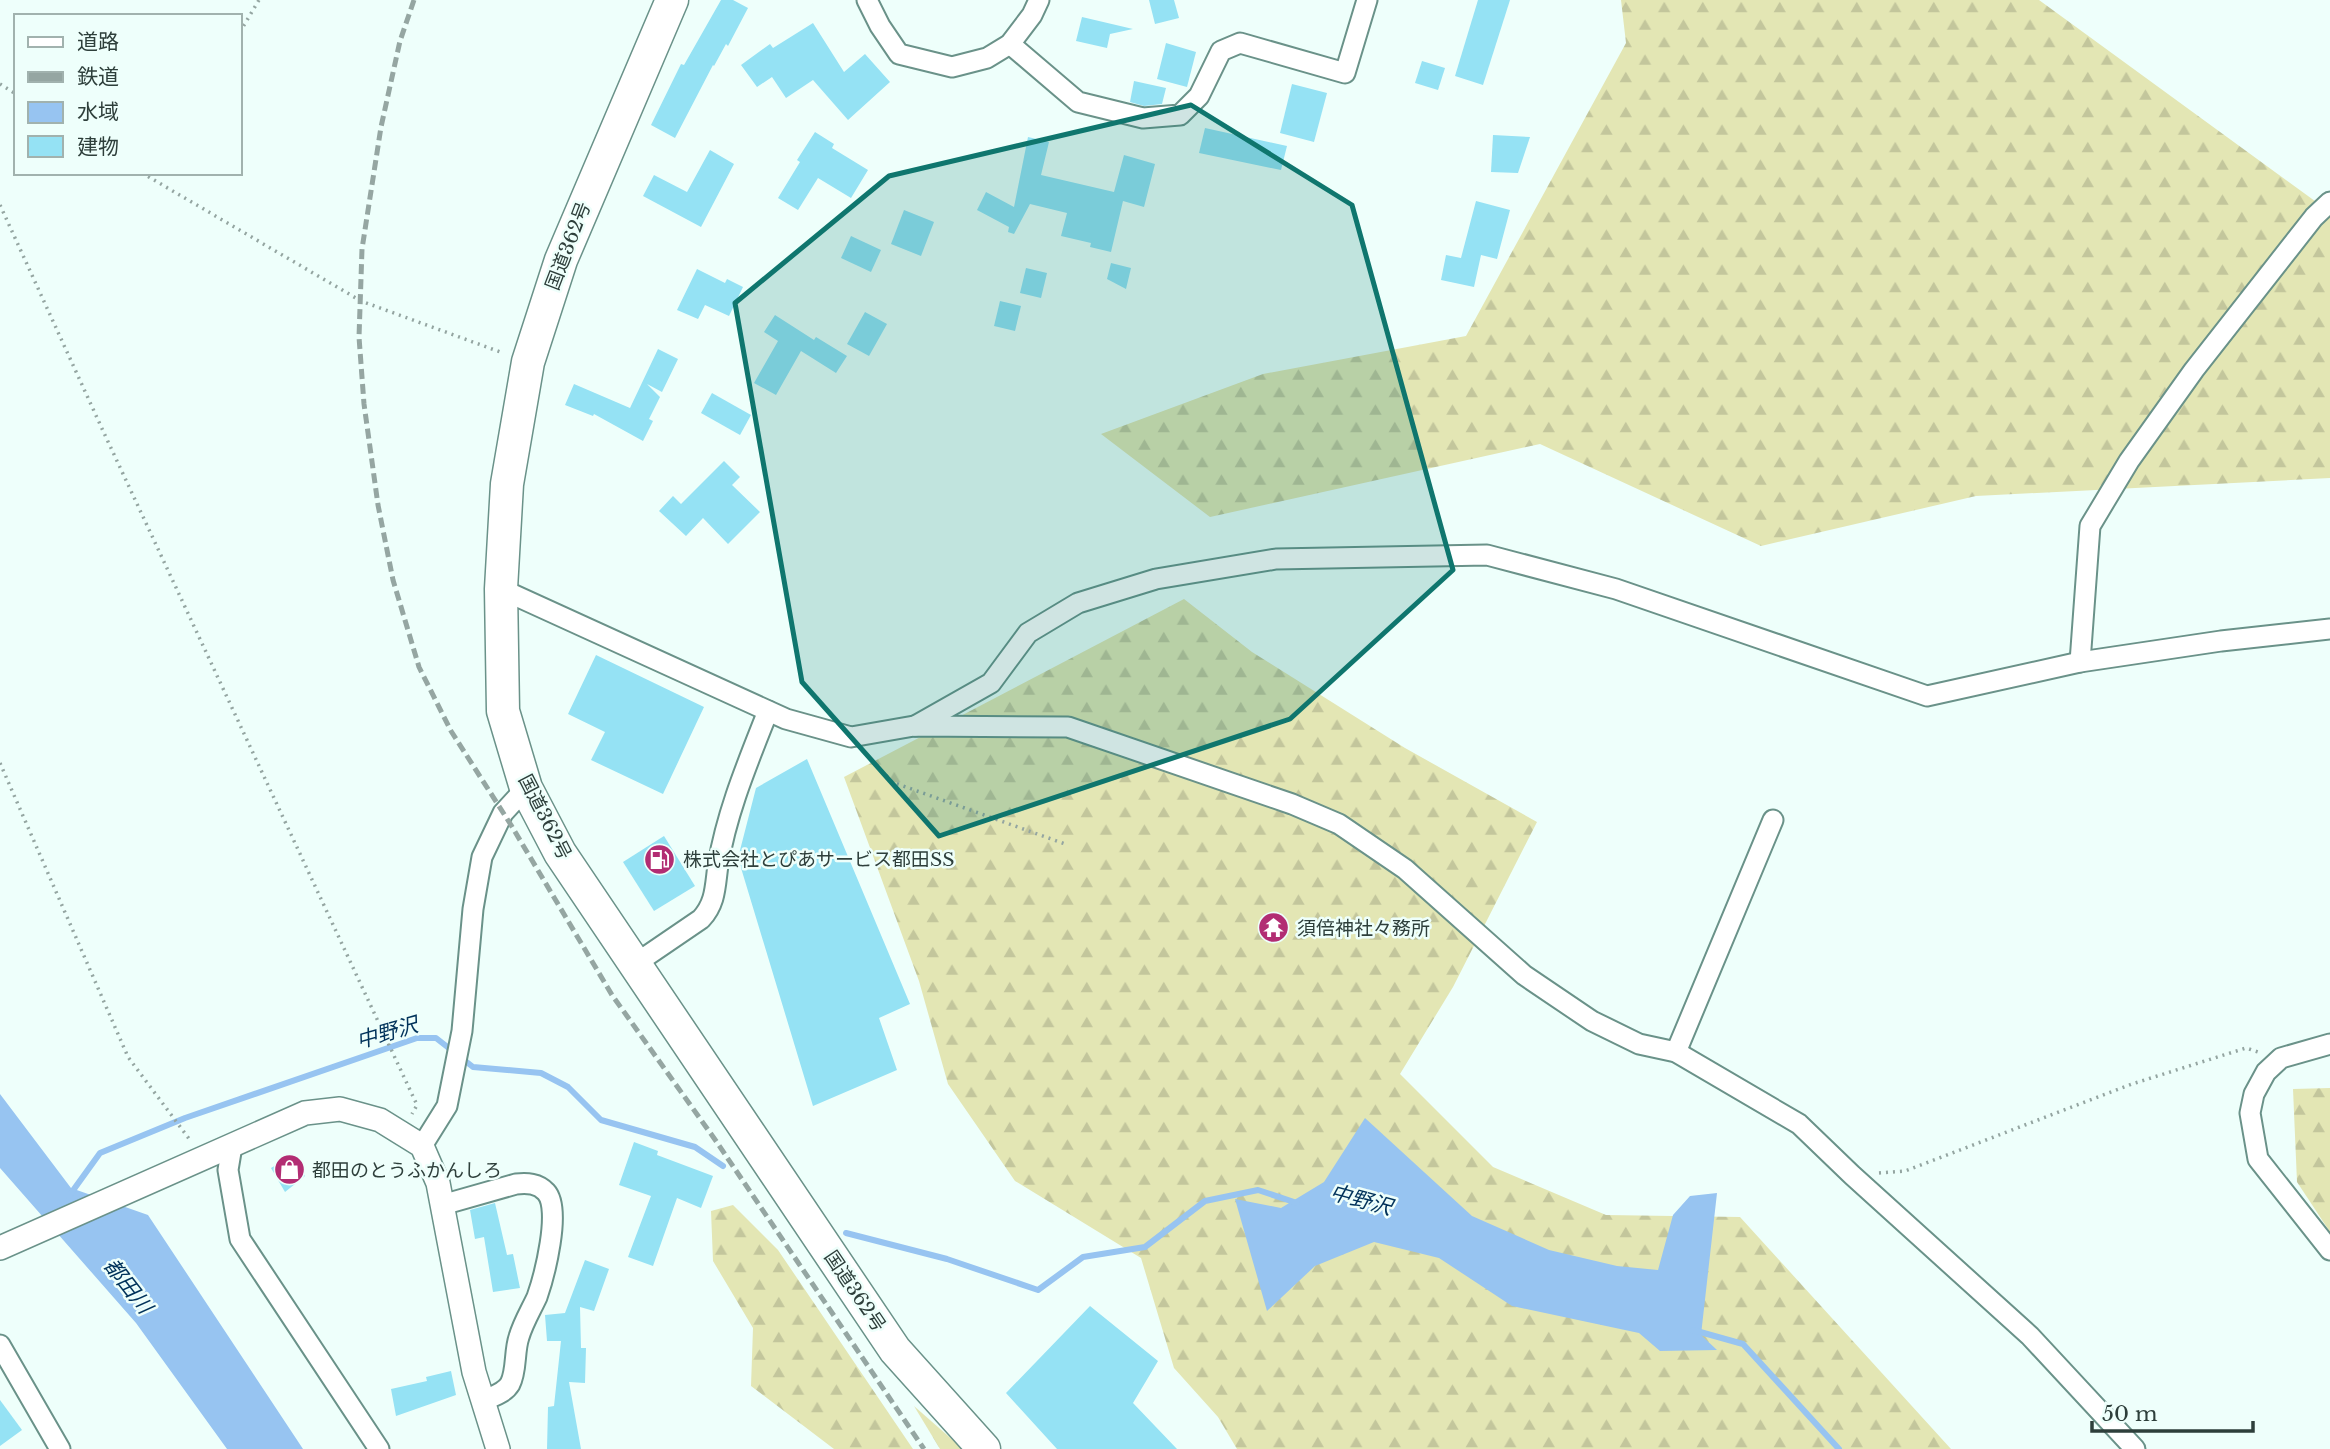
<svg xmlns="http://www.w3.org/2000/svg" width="2330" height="1449" viewBox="0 0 2330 1449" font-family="'Libre Baskerville','Noto Sans JP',serif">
  <defs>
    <pattern id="forest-firs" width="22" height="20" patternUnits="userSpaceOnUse" patternTransform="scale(1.75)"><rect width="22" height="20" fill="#e3e6b4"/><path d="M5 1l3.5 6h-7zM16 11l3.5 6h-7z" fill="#c3c69c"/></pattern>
  </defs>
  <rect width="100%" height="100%" fill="#eefffb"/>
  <g fill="url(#forest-firs)">
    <polygon points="1621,0 2039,0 2330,212 2330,478 1976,496 1761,546 1540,444 1210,517 1101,434 1263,374 1466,336 1626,43"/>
    <polygon points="1184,599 1252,652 1405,748 1537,822 1453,987 1400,1074 1493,1167 1606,1215 1740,1217 1951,1449 1237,1449 1218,1417 1174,1368 1141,1258 1015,1181 948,1084 919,981 844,777"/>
    <polygon points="2330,1088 2330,1232 2297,1182 2293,1089"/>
    <polygon points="733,1205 778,1250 913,1449 834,1449 751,1386 753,1328 713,1261 711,1211"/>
    <polygon points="914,1406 963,1449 940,1449"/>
  </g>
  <g fill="#97c4f1">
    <polygon points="0,1094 71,1188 148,1215 303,1449 227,1449 136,1323 0,1168"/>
    <polygon points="1365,1118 1472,1216 1549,1250 1617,1266 1658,1270 1673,1215 1690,1196 1717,1193 1701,1335 1717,1350 1660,1351 1639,1333 1512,1306 1439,1258 1374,1242 1315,1266 1267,1311 1235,1199 1281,1208 1324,1182"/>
  </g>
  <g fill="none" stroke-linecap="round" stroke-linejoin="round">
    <g stroke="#97c4f1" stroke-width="6">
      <polyline points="69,1196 100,1153 185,1118 417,1038 436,1038 473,1067 541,1073 568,1087 601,1120 695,1147 723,1166"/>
      <polyline points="846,1233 947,1259 1038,1290 1083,1257 1145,1247 1205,1201 1258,1190 1297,1203"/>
      <polyline points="1693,1330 1743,1344 1839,1449"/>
    </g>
  </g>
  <g fill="#95e2f4">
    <polygon points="721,0 733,0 748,8 728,46 726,44 714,66 713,65 675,138 651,125 681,64 684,65"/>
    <polygon points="1149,0 1174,0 1179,18 1155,24"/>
    <polygon points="1478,0 1510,0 1483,85 1455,76"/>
    <polygon points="1082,17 1133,29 1110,34 1107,48 1076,41"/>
    <polygon points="813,23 844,72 865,54 890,82 848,120 813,80 786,98 772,77 757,87 741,65 770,44 773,48"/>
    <polygon points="1166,43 1196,52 1187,87 1157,79"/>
    <polygon points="1422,61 1445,68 1438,90 1415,83"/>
    <polygon points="1134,81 1166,88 1162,104 1144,106 1130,102"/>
    <polygon points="1292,84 1327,93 1314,142 1280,133"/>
    <polygon points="1205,128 1287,146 1281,170 1199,153"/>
    <polygon points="815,132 834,144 832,148 868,170 851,198 818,178 798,210 778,198 800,162 797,160"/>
    <polygon points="1493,135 1530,137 1518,173 1491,172"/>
    <polygon points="1028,137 1049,142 1041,175 1114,192 1124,155 1155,164 1144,207 1123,201 1111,252 1090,247 1091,243 1061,236 1067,213 1030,204 1014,234 1008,232 1009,227 977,210 986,192 1014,207"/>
    <polygon points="710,150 734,164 701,227 643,196 654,175 687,192"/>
    <polygon points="1476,201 1510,210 1497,259 1481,255 1474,287 1441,280 1446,255 1461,258"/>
    <polygon points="904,210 934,222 921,256 891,244"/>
    <polygon points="851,236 881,250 871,272 841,258"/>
    <polygon points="1111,263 1131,268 1126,289 1107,279"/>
    <polygon points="1026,268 1047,273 1041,298 1020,293"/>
    <polygon points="697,269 725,283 727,279 743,287 729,316 705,305 698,319 677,310"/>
    <polygon points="1000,301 1021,306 1015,331 994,326"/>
    <polygon points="865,312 887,324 869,356 847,344"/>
    <polygon points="775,315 814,340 816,337 847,356 836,373 801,351 776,395 754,383 778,341 764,332"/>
    <polygon points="658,349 678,359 662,392 647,384 660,397 649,419 653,421 643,441 594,414 593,416 565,405 574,384 630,408"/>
    <polygon points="712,393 751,415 740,435 701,413"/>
    <polygon points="724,461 740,477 732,485 760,512 728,544 703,518 686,536 659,511 673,496 681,504"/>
    <polygon points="596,655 704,707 663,794 591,760 605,732 568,714"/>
    <polygon points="807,759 910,1004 879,1018 897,1070 813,1106 738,858 756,788"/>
    <polygon points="664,836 695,886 654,911 623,862"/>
    <polygon points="634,1142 658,1151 657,1155 713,1176 701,1208 677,1198 653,1266 628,1257 651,1196 619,1185"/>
    <polygon points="293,1155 305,1176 285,1192 271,1168"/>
    <polygon points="495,1203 507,1255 513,1254 520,1288 493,1292 484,1237 475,1239 470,1210"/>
    <polygon points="585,1260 609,1269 594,1311 580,1307 581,1348 586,1348 585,1383 569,1382 581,1449 547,1449 548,1407 554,1406 561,1341 547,1341 545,1315 565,1313"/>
    <polygon points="1090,1306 1158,1361 1133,1403 1177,1449 1057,1449 1006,1393"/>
    <polygon points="451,1371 456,1395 396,1416 391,1389 427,1381 426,1377"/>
    <polygon points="0,1400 22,1430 0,1446"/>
  </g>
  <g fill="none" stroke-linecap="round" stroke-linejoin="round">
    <defs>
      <g id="minor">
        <polyline points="867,0 880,26 899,54 952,67 987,58 1010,44 1032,15 1039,0"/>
        <polyline points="1010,44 1078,102 1143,118 1180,115 1199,96 1221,51 1240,43 1345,73 1367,0"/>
        <polyline points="501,589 786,719 851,737 914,726 1068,727 1292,804 1339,824 1405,869 1524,975 1592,1021 1639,1044 1676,1052 1799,1124 1852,1175 2030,1336 2135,1449"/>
        <polyline points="2080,662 2090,526 2129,461 2194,370 2314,217 2330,202"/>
        <polyline points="915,726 991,683 1028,633 1078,603 1156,579 1276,559 1487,555 1616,589 1927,696 2080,662 2221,641 2330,629"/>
        <path d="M635,964L701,919C716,903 715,886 718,865C727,811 748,762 768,711"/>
        <polyline points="2330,1044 2281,1058 2266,1072 2254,1094 2250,1113 2258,1159 2330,1250"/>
        <polyline points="1676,1052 1773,820"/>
        <polyline points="232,1146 228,1170 240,1239 379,1449"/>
        <polyline points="422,1146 447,1106 462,1031 473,909 482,857 503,813 526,788"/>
        <path d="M442,1205L516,1184C527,1183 538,1183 546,1192C562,1209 544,1277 537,1297C531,1310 523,1323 519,1337C514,1351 517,1371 510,1384C504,1394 492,1396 483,1401"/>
        <polyline points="0,1345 60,1449"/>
      </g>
      <polyline id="tertiary" points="0,1248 305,1113 340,1109 380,1120 422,1146 438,1183 474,1372 498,1449"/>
      <polyline id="trunk" points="672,0 561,260 528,362 507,484 501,589 503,711 526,788 560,853 895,1350 984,1449"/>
    </defs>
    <use href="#minor" stroke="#6a9289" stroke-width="23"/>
    <use href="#tertiary" stroke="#6a9289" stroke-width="26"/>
    <use href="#trunk" stroke="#6a9289" stroke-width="35"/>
    <g stroke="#94a5a1" stroke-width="3.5" stroke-dasharray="2 5" stroke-linecap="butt">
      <polyline points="240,32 259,0"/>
      <polyline points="0,84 16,94"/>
      <polyline points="142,173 361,301 503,353"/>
      <polyline points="0,205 104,433 417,1105 412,1114"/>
      <polyline points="867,755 892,782 1068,845"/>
      <polyline points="0,763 128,1057 190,1140"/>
      <polyline points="1879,1173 1905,1171 2132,1084 2246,1048 2258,1052"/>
    </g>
    <use href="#minor" stroke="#fff" stroke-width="19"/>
    <use href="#tertiary" stroke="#fff" stroke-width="23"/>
    <use href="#trunk" stroke="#fff" stroke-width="32"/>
    <polyline stroke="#95a6a2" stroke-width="5" stroke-dasharray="10 5" stroke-linecap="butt" points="414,0 400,41 381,127 362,249 359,337 364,404 378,505 393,580 419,667 451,731 511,825 612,995 716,1141 924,1449"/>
  </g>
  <path fill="#0f766e" fill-opacity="0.2" stroke="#0f766e" stroke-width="5" stroke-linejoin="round" d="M1191,105L1352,205L1453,570L1290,719L939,836L802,682L735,303L889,176Z"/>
  <defs>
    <symbol id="fuel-disc" viewBox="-11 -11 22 22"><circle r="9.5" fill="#b22d73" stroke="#eefffb"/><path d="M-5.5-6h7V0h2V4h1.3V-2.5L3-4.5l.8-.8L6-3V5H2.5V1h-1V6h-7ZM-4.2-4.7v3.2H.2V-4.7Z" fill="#fff"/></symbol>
    <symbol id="temple-disc" viewBox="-11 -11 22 22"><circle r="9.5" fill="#b22d73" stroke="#eefffb"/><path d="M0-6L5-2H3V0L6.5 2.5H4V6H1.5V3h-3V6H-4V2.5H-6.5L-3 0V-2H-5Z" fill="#fff"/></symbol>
    <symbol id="shop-disc" viewBox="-11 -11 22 22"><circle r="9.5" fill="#b22d73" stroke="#eefffb"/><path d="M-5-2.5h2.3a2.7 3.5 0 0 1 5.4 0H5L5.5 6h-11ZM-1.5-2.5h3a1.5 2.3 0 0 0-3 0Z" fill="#fff"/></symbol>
  </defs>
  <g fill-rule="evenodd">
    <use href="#fuel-disc" x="642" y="842" width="35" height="35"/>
    <use href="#temple-disc" x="1256" y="910" width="35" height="35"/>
    <use href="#shop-disc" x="272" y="1152" width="35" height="35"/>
  </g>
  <g text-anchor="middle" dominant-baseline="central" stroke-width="5" stroke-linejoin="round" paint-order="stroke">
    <g font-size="19" fill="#2e3f3b" stroke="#eefffb">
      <text transform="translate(568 246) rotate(-69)">国道362号</text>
      <text transform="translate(545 817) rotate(63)">国道362号</text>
      <text transform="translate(855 1291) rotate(56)">国道362号</text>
    </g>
    <g font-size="19" fill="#2e3f3b" stroke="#eefffb" text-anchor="start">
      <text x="683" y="859">株式会社とぴあサービス都田SS</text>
      <text x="1297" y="928">須倍神社々務所</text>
      <text x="312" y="1170">都田のとうふかんしろ</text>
    </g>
    <g font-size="21" font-style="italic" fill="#00325a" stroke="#eefffb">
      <text transform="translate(387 1033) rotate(-16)">中野沢</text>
      <text transform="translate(1361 1200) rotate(15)">中野沢</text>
      <text transform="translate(128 1286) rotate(52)">都田川</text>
    </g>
  </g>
  <rect x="14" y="14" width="228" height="161" fill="#eefffb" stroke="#a1b2ae" stroke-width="2"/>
  <rect x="28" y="37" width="35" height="10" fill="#ffffff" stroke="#a1b2ae" stroke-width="2"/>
  <text x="77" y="49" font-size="21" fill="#2e3f3b">道路</text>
  <rect x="28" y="72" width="35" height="10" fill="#95a6a2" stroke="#a1b2ae" stroke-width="2"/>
  <text x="77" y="84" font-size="21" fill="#2e3f3b">鉄道</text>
  <rect x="28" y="102" width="35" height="21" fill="#97c4f1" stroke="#a1b2ae" stroke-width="2"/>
  <text x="77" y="119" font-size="21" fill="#2e3f3b">水域</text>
  <rect x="28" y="136" width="35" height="21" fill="#95e2f4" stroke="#a1b2ae" stroke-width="2"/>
  <text x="77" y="154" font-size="21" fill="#2e3f3b">建物</text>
  <path d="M2092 1421v10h161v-10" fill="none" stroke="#2e3f3b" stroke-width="3.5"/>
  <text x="2102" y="1421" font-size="21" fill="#2e3f3b" stroke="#eefffb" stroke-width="5" paint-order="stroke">50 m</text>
</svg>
